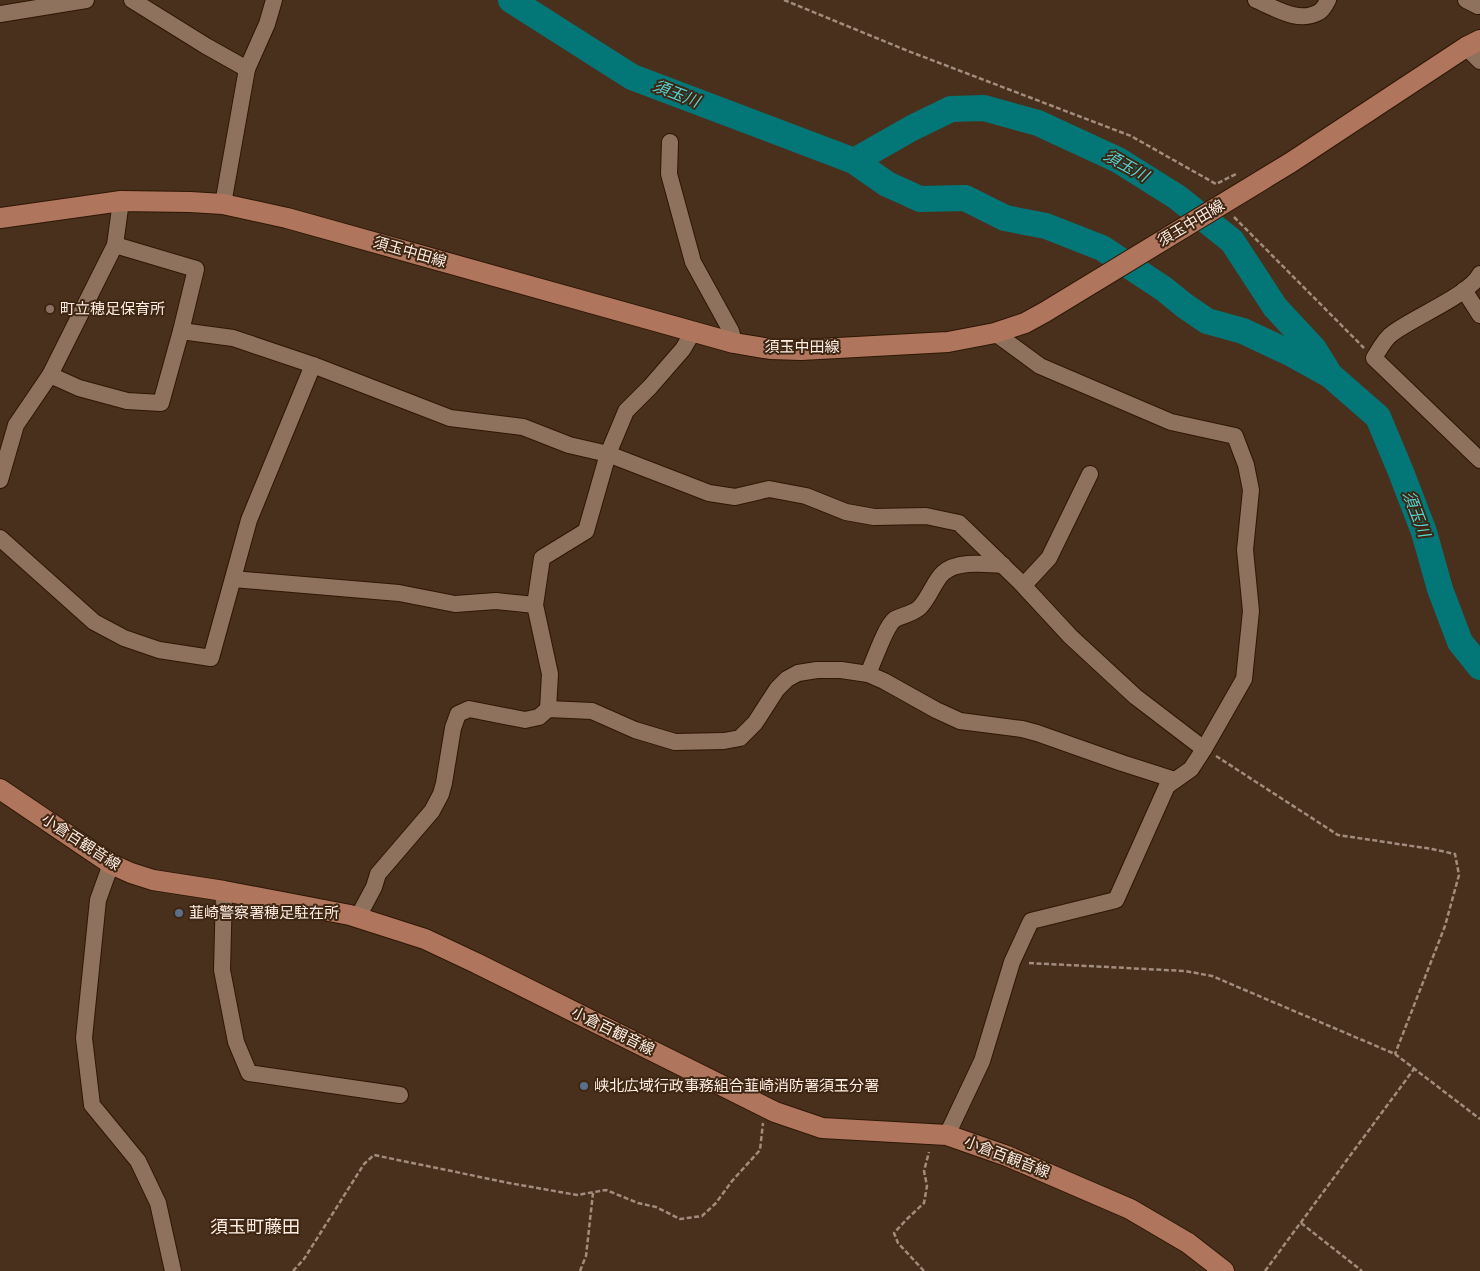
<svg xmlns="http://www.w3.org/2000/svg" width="1480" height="1271" viewBox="0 0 1480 1271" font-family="'Varela Round','Noto Sans JP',sans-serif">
  <rect width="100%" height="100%" fill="#49301d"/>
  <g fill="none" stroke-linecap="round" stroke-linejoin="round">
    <g stroke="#037778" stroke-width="26">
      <polyline points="511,0 632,77 854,161 887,184 920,199 965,198 1005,218 1046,226 1102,248 1164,289 1185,306 1207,321 1243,331 1292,354 1330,375 1378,417 1401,472 1424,532 1440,589 1460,642 1480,667"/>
      <polyline points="854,161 912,128 951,109 984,108 1038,123 1118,160 1177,197 1232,241 1275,307 1314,349 1327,370"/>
    </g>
    <defs>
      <g id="minor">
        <polyline points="132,0 206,46 247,69"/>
        <path d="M1256,0C1275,8 1299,24 1319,12C1323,10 1326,4 1328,0"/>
        <polyline points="1466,0 1478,6"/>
        <polyline points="0,14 86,0"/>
        <polyline points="1466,47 1480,61"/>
        <polyline points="670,142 669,174 693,262 731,331 734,343"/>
        <polyline points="223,204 247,69 267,24 274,0"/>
        <polyline points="115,245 196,269 181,331 233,338 313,365 450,418 523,427 569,445 608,454 709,493 735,497 769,489 806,496 846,512 874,517 926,516 959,523 1020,582 1070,636 1136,697 1204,749"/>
        <path d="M1480,274C1471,294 1412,318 1393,333C1385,338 1379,350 1374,358L1480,460"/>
        <polyline points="1464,290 1480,315"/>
        <polyline points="50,375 79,388 127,401 161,403 181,331"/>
        <polyline points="0,480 16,425 50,375 115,245 121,201"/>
        <polyline points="0,538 94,622 124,638 159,650 211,658 249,520 313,365"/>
        <polyline points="233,579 399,593 455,604 496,601 535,605"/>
        <polyline points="1024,585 1049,558 1090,474"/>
        <path d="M868,674C873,663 886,625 895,619C903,615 912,614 919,608C929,599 934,581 943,573C957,560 986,564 1003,565"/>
        <polyline points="548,709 550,674 535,605 542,558 586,531 608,454 626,411 650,387 683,349 693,332"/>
        <polyline points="111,864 98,900 84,1038 92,1105 138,1161 158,1203 173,1271"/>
        <polyline points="224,891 222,970 236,1042 249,1073 400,1095"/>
        <polyline points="358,917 374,887 378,874 432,811 441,794 444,783 453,728 458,714 469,709 525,720 539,717 548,709 592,711 635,730 675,742 724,741 740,738 755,723 777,689 787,679 798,673 817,670 841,670 868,674 884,681 936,710 960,721 1022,729 1037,733 1122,763 1175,780"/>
        <polyline points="947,1135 982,1061 1012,962 1031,921 1116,900 1167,786 1191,769 1204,749 1244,679 1251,611 1245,550 1251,490 1246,465 1235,436 1171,422 1040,366 995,333"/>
      </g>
      <g id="major">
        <polyline points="0,218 121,201 190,202 223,204 287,218 734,343 770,349 801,350 948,342 995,333 1025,323 1045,312 1290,163 1466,47 1480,40"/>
        <polyline points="0,789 111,864 131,873 153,880 224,891 350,915 425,939 476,963 775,1112 822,1128 947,1135 1007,1156 1130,1209 1188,1243 1224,1271"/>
      </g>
    </defs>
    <use href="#minor" stroke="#2e1705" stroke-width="18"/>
    <use href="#major" stroke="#2e1705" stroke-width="22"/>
    <g stroke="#a18c7d" stroke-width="2.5" stroke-dasharray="5 2.5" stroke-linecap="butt">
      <polyline points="784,0 908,51 1131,136 1216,184 1236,174"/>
      <polyline points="1234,217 1364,348"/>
      <polyline points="1216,756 1338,835 1432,849 1455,854 1459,875 1445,926 1395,1054"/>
      <polyline points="1029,963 1185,971 1212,976 1395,1054 1480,1119"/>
      <polyline points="1301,1223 1362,1271"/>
      <polyline points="293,1271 304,1259 364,1164 374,1155 509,1183 577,1195 606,1190 638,1203 656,1207 680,1219 702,1216 716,1203 732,1181 760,1150 763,1123"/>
      <polyline points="580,1271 586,1256 593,1193"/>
      <polyline points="924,1271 898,1243 894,1233 907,1219 924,1203 927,1186 924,1171 929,1152"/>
      <polyline points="1265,1271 1414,1069"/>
    </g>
    <use href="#minor" stroke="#8f725e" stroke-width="16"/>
    <use href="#major" stroke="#b0765d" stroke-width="20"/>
  </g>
  <circle fill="#8d6e63" stroke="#3e2613" stroke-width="2" cx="50" cy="309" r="5"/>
  <g fill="#5c6f8a" stroke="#3e2613" stroke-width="2">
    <circle cx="179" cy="913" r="5"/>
    <circle cx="584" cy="1086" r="5"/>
  </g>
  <g text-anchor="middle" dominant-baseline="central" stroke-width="4" stroke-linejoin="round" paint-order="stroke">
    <g font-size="15" fill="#feede2" stroke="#3e2613">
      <text transform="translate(1191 223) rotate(-31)">須玉中田線</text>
      <text transform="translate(410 252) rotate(16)">須玉中田線</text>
      <text x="802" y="347">須玉中田線</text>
      <text transform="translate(81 842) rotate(33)">小倉百観音線</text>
      <text transform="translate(613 1031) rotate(26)">小倉百観音線</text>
      <text transform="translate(1007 1157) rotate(21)">小倉百観音線</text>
    </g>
    <g font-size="15" fill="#feede2" stroke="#3e2613" text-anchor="start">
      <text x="60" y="309">町立穂足保育所</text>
      <text x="189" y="913">韮崎警察署穂足駐在所</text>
      <text x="594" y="1086">峡北広域行政事務組合韮崎消防署須玉分署</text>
    </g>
    <g font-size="16" font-style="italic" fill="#55d5d7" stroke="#3e2613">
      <text transform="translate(676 94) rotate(21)">須玉川</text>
      <text transform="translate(1126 166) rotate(29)">須玉川</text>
      <text transform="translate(1416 514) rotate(69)">須玉川</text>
    </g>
    <g font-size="18" fill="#feede2" stroke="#3e2613">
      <text x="255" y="1227">須玉町藤田</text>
    </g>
  </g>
</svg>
